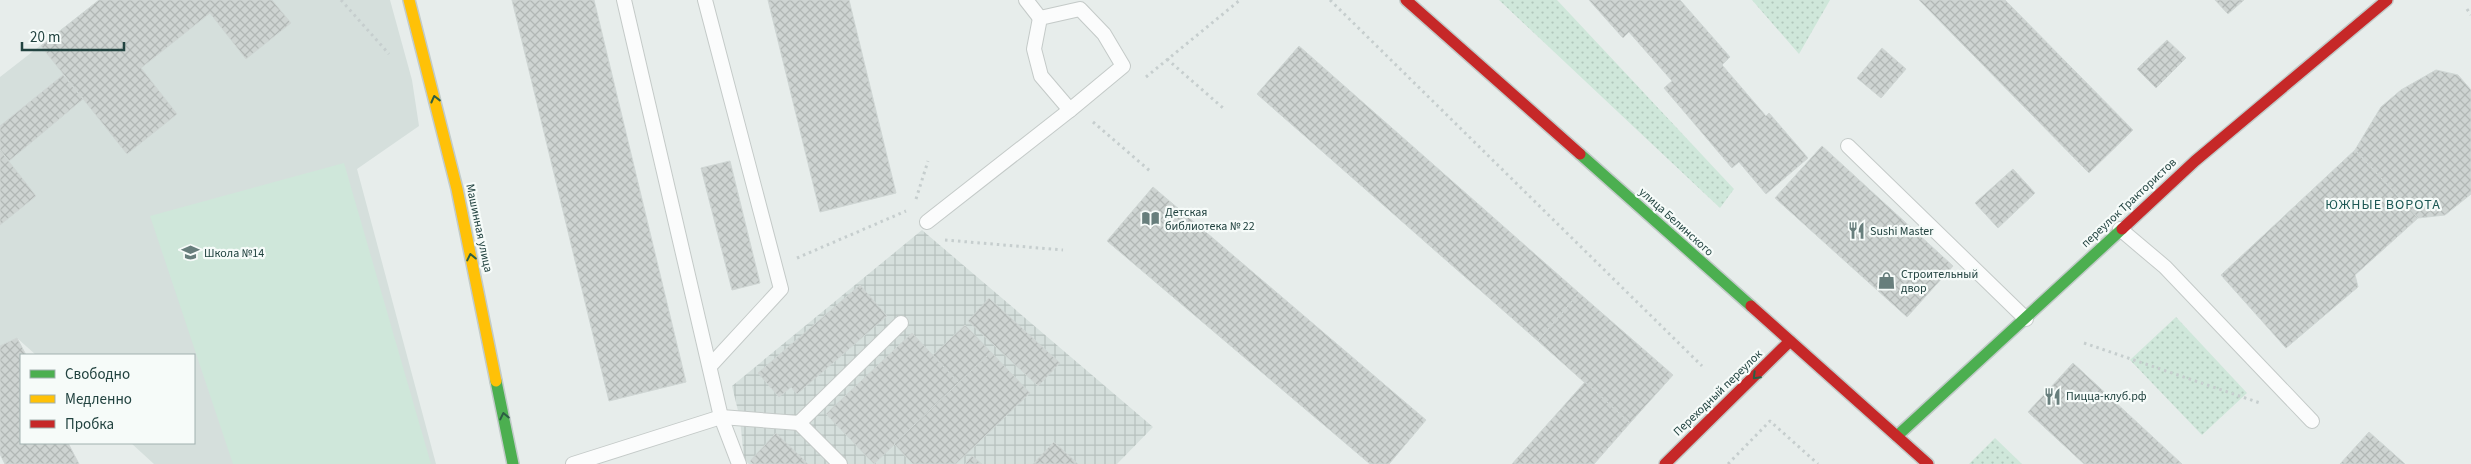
<svg xmlns="http://www.w3.org/2000/svg" width="2471" height="464" viewBox="0 0 2471 464" font-family="'Source Sans 3',sans-serif">
  <defs>
    <pattern id="industrial-grid" width="8" height="8" patternUnits="userSpaceOnUse" patternTransform="scale(1.25)"><rect width="8" height="8" fill="#d5dfdc"/><path d="M0 4h8M4 0v8" fill="none" stroke="#b7c1be"/></pattern>
    <pattern id="green-dots" width="8" height="8" patternUnits="userSpaceOnUse" patternTransform="scale(1.25)"><rect width="8" height="8" fill="#cfe7da"/><path d="M2 2h.1M6 6h.1" fill="none" stroke="#b1c7bc" stroke-width="1.8" stroke-linecap="round"/></pattern>
    <pattern id="building-cross-hatch" width="8" height="8" patternUnits="userSpaceOnUse" patternTransform="scale(1.25)"><rect width="8" height="8" fill="#ced4d2"/><path d="M0 0l8 8M0 8l8-8" fill="none" stroke="#b1b7b5"/></pattern>
  </defs>
  <rect width="100%" height="100%" fill="#e7edeb"/>
  <polygon fill="#d5dfdc" points="99,0 390,0 412,80 419,126 357,169 436,464 154,464 131,443 194,443 194,355 36,355 17,338 0,346 0,77"/>
  <polygon fill="url(#industrial-grid)" points="922,230 1153,427 1117,464 749,464 744,459 740,419 732,386"/>
  <g fill="url(#green-dots)">
    <polygon points="1499,0 1557,0 1734,189 1720,208"/>
    <polygon points="1752,0 1830,0 1799,54"/>
    <polygon points="2176,317 2247,393 2202,435 2130,360"/>
    <polygon points="1995,438 2022,464 1969,464"/>
  </g>
  <polygon fill="#cfe7da" points="344,163 431,464 233,464 150,216"/>
  <g fill="url(#building-cross-hatch)" stroke="#cfd6d4">
    <polygon points="99,0 272,0 291,23 246,59 210,13 141,68 177,114 127,154 41,46"/>
    <polygon points="512,0 594,0 686,382 609,401"/>
    <polygon points="768,0 849,0 896,193 820,212"/>
    <polygon points="1589,0 1680,0 1730,57 1722,65 1766,116 1769,113 1808,158 1766,194 1739,162 1732,168 1664,88 1672,81 1629,32 1623,38"/>
    <polygon points="1919,0 2005,0 2133,130 2089,173"/>
    <polygon points="2215,0 2244,0 2228,14"/>
    <polygon points="2167,40 2186,58 2156,88 2137,69"/>
    <polygon points="1299,46 1579,293 1538,341 1257,94"/>
    <polygon points="1882,48 1906,69 1881,98 1857,78"/>
    <polygon points="2436,70 2458,75 2471,90 2471,194 2445,215 2418,218 2355,150 2381,107 2401,90"/>
    <polygon points="63,75 83,99 9,161 0,150 0,126"/>
    <polygon points="1822,146 1953,266 1907,317 1775,198"/>
    <polygon points="0,150 36,196 0,225"/>
    <polygon points="2355,150 2418,218 2355,275 2358,287 2286,348 2221,275"/>
    <polygon points="730,161 760,283 732,290 701,168"/>
    <polygon points="2013,169 2035,193 1998,228 1975,203"/>
    <polygon points="1153,187 1426,420 1389,464 1370,464 1107,241"/>
    <polygon points="860,285 887,316 797,394 791,387 779,397 758,373"/>
    <polygon points="1579,293 1673,375 1630,423 1538,341"/>
    <polygon points="989,298 1060,363 1038,386 968,321"/>
    <polygon points="965,325 991,352 959,383 933,355"/>
    <polygon points="912,333 959,383 874,464 826,414"/>
    <polygon points="17,338 26,355 21,355 21,443 68,443 79,464 5,464 0,454 0,346"/>
    <polygon points="991,352 1030,393 956,464 913,464 894,444"/>
    <polygon points="2073,363 2182,464 2084,464 2028,412"/>
    <polygon points="1585,382 1630,423 1594,464 1512,464"/>
    <polygon points="2369,432 2405,464 2340,464"/>
    <polygon points="776,433 808,464 753,464 750,461"/>
    <polygon points="1054,442 1078,464 1033,464"/>
    <polygon points="972,456 982,464 965,464"/>
  </g>
  <g fill="none" stroke-linecap="round" stroke-linejoin="round">
    <defs>
      <g id="lane">
        <polyline points="624,0 721,417 739,464"/>
        <polyline points="705,0 781,289 710,366"/>
        <polyline points="1026,0 1040,18"/>
        <polygon points="1080,9 1104,34 1123,66 1070,110 1041,76 1034,49 1040,18"/>
        <polyline points="1848,146 2026,319"/>
        <polyline points="927,222 1070,110"/>
        <polyline points="2120,229 2165,267 2312,421"/>
        <polyline points="799,423 840,464"/>
        <polyline points="573,464 721,417 799,423 901,323"/>
      </g>
      <g id="fast">
        <polyline points="1580,154 1751,306"/>
        <polyline points="496,381 513,464"/>
        <polyline points="1897,436 2122,229"/>
      </g>
      <polyline id="slow" points="409,0 457,189 496,381"/>
      <g id="jam">
        <polyline points="1406,0 1580,154"/>
        <polyline points="2122,229 2195,161 2387,0"/>
        <polyline points="1751,306 1928,464"/>
        <polyline points="1665,464 1790,341"/>
      </g>
    </defs>
    <use href="#lane" stroke="#c4cac8" stroke-width="16"/>
    <use href="#fast" stroke="#c2cbc9" stroke-width="14"/>
    <use href="#slow" stroke="#c2cbc9" stroke-width="14"/>
    <use href="#jam" stroke="#c2cbc9" stroke-width="14"/>
    <g stroke="#c6cece" stroke-width="3" stroke-dasharray="2.5 4" stroke-linecap="butt">
      <polyline points="341,0 389,54"/>
      <polyline points="1330,0 1702,366"/>
      <polyline points="2467,9 2471,15"/>
      <polyline points="1167,59 1223,108"/>
      <polyline points="1146,77 1240,0"/>
      <polyline points="1093,122 1150,171"/>
      <polyline points="916,199 928,161"/>
      <polyline points="945,240 1063,250"/>
      <polyline points="797,258 906,211"/>
      <polyline points="2084,343 2260,403"/>
      <polyline points="1728,464 1770,421 1818,464"/>
    </g>
    <use href="#lane" stroke="#fbfcfc" stroke-width="14"/>
    <use href="#fast" stroke="#4caf50" stroke-width="11"/>
    <use href="#slow" stroke="#ffc107" stroke-width="11"/>
    <use href="#jam" stroke="#c62828" stroke-width="11"/>
  </g>
  <defs><path id="oneway-chevron" d="M-2-3.5L2.5 0L-2 3.5" fill="none" stroke-width="1.6" stroke-linecap="round" stroke-linejoin="round" transform="scale(1.25)"/></defs>
  <g stroke="#2c5e44">
    <use href="#oneway-chevron" transform="translate(435 99) rotate(-104)"/>
    <use href="#oneway-chevron" transform="translate(471 257) rotate(-102)"/>
    <use href="#oneway-chevron" transform="translate(1756 376) rotate(135)"/>
    <use href="#oneway-chevron" transform="translate(504 416) rotate(-102)"/>
  </g>
  <defs>
    <symbol id="library-bare" viewBox="-9 -9 18 18"><path d="M-6-4Q-3-5.5-.7-3.5V5Q-3 3-6 4ZM6-4Q3-5.5 .7-3.5V5Q3 3 6 4Z" fill="#677e7c" stroke="#f6fbf9" stroke-width="2.5" paint-order="stroke"/></symbol>
    <symbol id="restaurant-bare" viewBox="-9 -9 18 18"><path d="M-5-6h1v4h1v-4h1v4h1v-4h1v5L-1.5 .5V6h-2V.5L-5-1ZM5-6V6H3V1.5H1.5Q1.5-4 5-6Z" fill="#677e7c" stroke="#f6fbf9" stroke-width="2.5" paint-order="stroke"/></symbol>
    <symbol id="school-bare" viewBox="-9 -9 18 18"><path d="M0-5L7-2L0 1L-7-2ZM-4 1L0 2.5L4 1V4Q0 6-4 4Z" fill="#677e7c" stroke="#f6fbf9" stroke-width="2.5" paint-order="stroke"/></symbol>
    <symbol id="shop-bare" viewBox="-9 -9 18 18"><path d="M-5-2.5h2.3a2.7 3.5 0 0 1 5.4 0H5L5.5 6h-11ZM-1.5-2.5h3a1.5 2.3 0 0 0-3 0Z" fill="#677e7c" stroke="#f6fbf9" stroke-width="2.5" paint-order="stroke"/></symbol>
  </defs>
  <g fill-rule="evenodd">
    <use href="#library-bare" x="1138" y="206" width="25" height="25"/>
    <use href="#restaurant-bare" x="1844" y="218" width="25" height="25"/>
    <use href="#school-bare" x="178" y="240" width="25" height="25"/>
    <use href="#shop-bare" x="1874" y="268" width="25" height="25"/>
    <use href="#restaurant-bare" x="2040" y="384" width="25" height="25"/>
  </g>
  <g text-anchor="middle" dominant-baseline="central" stroke-width="4.5" stroke-linejoin="round" paint-order="stroke">
    <g font-size="12" fill="#224340" stroke="#f6fbf9">
      <text transform="translate(2129 203) rotate(-43)">переулок Трактористов</text>
      <text transform="translate(1676 222) rotate(42)">улица Белинского</text>
      <text transform="translate(479 228) rotate(78)">Машинная улица</text>
      <text transform="translate(1718 393) rotate(-44)">Переходный переулок</text>
    </g>
    <g font-size="12" fill="#224340" stroke="#f6fbf9" text-anchor="start">
      <text x="1165" y="212">Детская<tspan x="1165" dy="14">библиотека № 22</tspan></text>
      <text x="1870" y="231">Sushi Master</text>
      <text x="204" y="253">Школа №14</text>
      <text x="1901" y="274">Строительный<tspan x="1901" dy="14">двор</tspan></text>
      <text x="2066" y="396">Пицца-клуб.рф</text>
    </g>
    <g font-size="14" letter-spacing="1" fill="#1c5854" stroke="#f6fbf9">
      <text x="2383" y="205">ЮЖНЫЕ ВОРОТА</text>
    </g>
  </g>
  <rect x="20" y="354" width="175" height="90" fill="#f6fbf9" stroke="#a1b1af"/>
  <rect x="30" y="370" width="25" height="8" fill="#4caf50" stroke="#a1b1af"/>
  <text x="65" y="379" font-size="15" fill="#224340">Свободно</text>
  <rect x="30" y="395" width="25" height="8" fill="#ffc107" stroke="#a1b1af"/>
  <text x="65" y="404" font-size="15" fill="#224340">Медленно</text>
  <rect x="30" y="420" width="25" height="8" fill="#c62828" stroke="#a1b1af"/>
  <text x="65" y="429" font-size="15" fill="#224340">Пробка</text>
  <path d="M22 42v8h102v-8" fill="none" stroke="#224340" stroke-width="2.5"/>
  <text x="30" y="42" font-size="15" fill="#224340" stroke="#f6fbf9" stroke-width="4" paint-order="stroke">20 m</text>
</svg>
